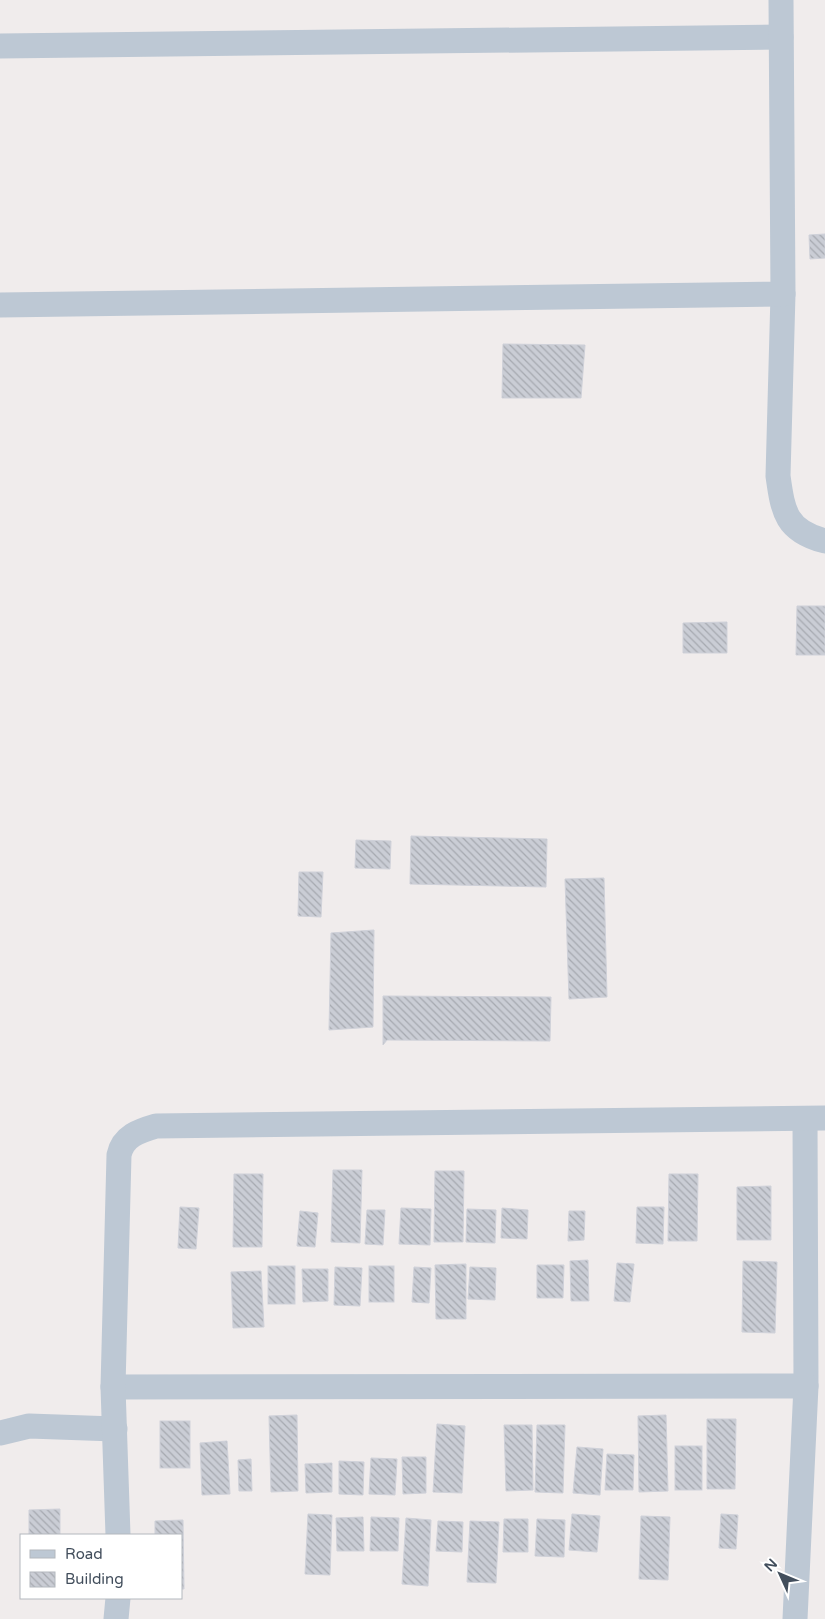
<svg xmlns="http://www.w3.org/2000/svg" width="825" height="1619" viewBox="0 0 825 1619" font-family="'Varela Round',sans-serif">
  <defs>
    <pattern id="building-back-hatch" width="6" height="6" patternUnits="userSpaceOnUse" patternTransform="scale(1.25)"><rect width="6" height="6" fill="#cacdd5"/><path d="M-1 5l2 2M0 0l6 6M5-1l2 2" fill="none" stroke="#a6a9b0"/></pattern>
  </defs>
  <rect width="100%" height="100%" fill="#f0ecec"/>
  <g fill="url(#building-back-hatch)" stroke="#cfd1d9">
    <polygon points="825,234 825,258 810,259 809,235"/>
    <polygon points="503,344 585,345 581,398 502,398"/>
    <polygon points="797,606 825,606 825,655 796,655"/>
    <polygon points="727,622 727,653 683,653 683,623"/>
    <polygon points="411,836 547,839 546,887 410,884"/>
    <polygon points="356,840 391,841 390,869 355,868"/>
    <polygon points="299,872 323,872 321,917 298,916"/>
    <polygon points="604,878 607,997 569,999 565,879"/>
    <polygon points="374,930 373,1027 329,1030 331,933"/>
    <polygon points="383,996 551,997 550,1041 387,1040 383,1045"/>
    <polygon points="333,1170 362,1170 360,1243 331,1242"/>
    <polygon points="435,1171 464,1171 463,1242 434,1242"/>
    <polygon points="234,1174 263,1174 262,1247 233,1247"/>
    <polygon points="669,1174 698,1174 697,1241 668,1241"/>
    <polygon points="771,1186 771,1240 737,1240 737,1187"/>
    <polygon points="180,1207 199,1208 196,1249 178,1248"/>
    <polygon points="637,1207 664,1207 663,1244 636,1243"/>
    <polygon points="401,1208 431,1209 430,1245 399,1244"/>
    <polygon points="502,1208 528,1210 527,1239 501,1238"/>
    <polygon points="467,1209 496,1210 495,1243 466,1242"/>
    <polygon points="367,1210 385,1210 383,1245 365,1244"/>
    <polygon points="300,1211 318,1213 315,1247 297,1246"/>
    <polygon points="569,1211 585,1211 584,1240 568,1241"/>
    <polygon points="588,1260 589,1301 571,1301 570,1261"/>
    <polygon points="743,1261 777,1262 775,1333 742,1332"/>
    <polygon points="617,1263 634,1264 630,1302 614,1301"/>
    <polygon points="466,1264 466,1319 436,1319 435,1265"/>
    <polygon points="537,1265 564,1265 563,1298 537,1298"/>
    <rect x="268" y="1266" width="27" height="38"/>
    <rect x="369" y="1266" width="25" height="36"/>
    <polygon points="335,1267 362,1268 360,1306 334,1305"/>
    <polygon points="414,1267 431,1268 429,1303 412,1302"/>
    <polygon points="470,1267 496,1268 495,1300 468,1299"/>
    <polygon points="302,1269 328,1269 328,1301 303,1302"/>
    <polygon points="261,1271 264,1327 233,1328 231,1272"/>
    <polygon points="297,1415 298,1491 271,1492 269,1416"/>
    <polygon points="666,1415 668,1491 639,1492 638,1416"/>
    <polygon points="707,1419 736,1419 735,1489 707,1489"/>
    <rect x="160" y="1421" width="30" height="47"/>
    <polygon points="437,1424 465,1426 462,1493 433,1492"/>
    <polygon points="504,1425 532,1425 533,1490 506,1491"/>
    <polygon points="537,1425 565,1425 563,1493 535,1492"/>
    <polygon points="227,1441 230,1494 202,1495 200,1443"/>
    <rect x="675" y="1446" width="27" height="44"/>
    <polygon points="577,1447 603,1449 600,1495 573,1493"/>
    <polygon points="607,1454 634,1455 633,1490 605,1490"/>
    <polygon points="402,1457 426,1457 426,1493 403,1494"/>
    <polygon points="371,1458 397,1459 395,1495 369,1494"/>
    <polygon points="251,1459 252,1491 239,1491 238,1460"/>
    <polygon points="339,1461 364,1462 363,1495 339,1494"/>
    <polygon points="332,1463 332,1492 306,1493 305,1464"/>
    <polygon points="60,1509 60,1535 29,1535 29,1510"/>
    <polygon points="308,1514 332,1515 330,1575 305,1574"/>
    <polygon points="572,1514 600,1516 597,1552 569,1550"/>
    <polygon points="721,1514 738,1515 736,1549 719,1548"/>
    <polygon points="641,1516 670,1517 668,1580 639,1579"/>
    <polygon points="363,1517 364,1551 337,1551 336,1518"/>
    <polygon points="371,1517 399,1518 398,1551 370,1551"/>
    <polygon points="406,1518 431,1520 428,1586 402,1584"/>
    <polygon points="504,1519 528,1519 528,1552 503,1552"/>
    <polygon points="537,1519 565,1520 564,1557 535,1556"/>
    <polygon points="183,1520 184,1589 181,1589 181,1535 155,1535 155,1521"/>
    <polygon points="438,1521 463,1522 462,1552 436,1551"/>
    <polygon points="470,1521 499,1522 496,1583 467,1582"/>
  </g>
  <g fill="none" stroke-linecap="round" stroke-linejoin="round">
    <g stroke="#bdc8d4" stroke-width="25">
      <polyline points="0,46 781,37"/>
      <path d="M783,294L778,476C783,512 786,531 825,541"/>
      <polyline points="0,305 783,294 781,0"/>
      <polyline points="805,1119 806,1386"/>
      <polyline points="113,1387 806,1386 795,1619"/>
      <polyline points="0,1433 29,1426 115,1429"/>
      <path d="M118,1535L113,1387L119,1155C123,1136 139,1131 156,1126L825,1118"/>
      <polyline points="116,1619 118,1598"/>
    </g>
  </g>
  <rect x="20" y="1534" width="162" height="65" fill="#ffffff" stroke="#b3b8be"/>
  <rect x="30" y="1550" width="25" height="8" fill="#bdc8d4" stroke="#b3b8be"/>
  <text x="65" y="1559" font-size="15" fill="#424e5c">Road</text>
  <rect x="30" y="1572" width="25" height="15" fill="url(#building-back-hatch)" stroke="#b3b8be"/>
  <text x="65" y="1584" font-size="15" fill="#424e5c">Building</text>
  <g transform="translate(780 1574) rotate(314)" stroke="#ffffff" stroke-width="4" paint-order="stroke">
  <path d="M0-4L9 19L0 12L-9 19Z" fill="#424e5c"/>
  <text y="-8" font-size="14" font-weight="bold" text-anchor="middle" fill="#424e5c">N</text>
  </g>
</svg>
